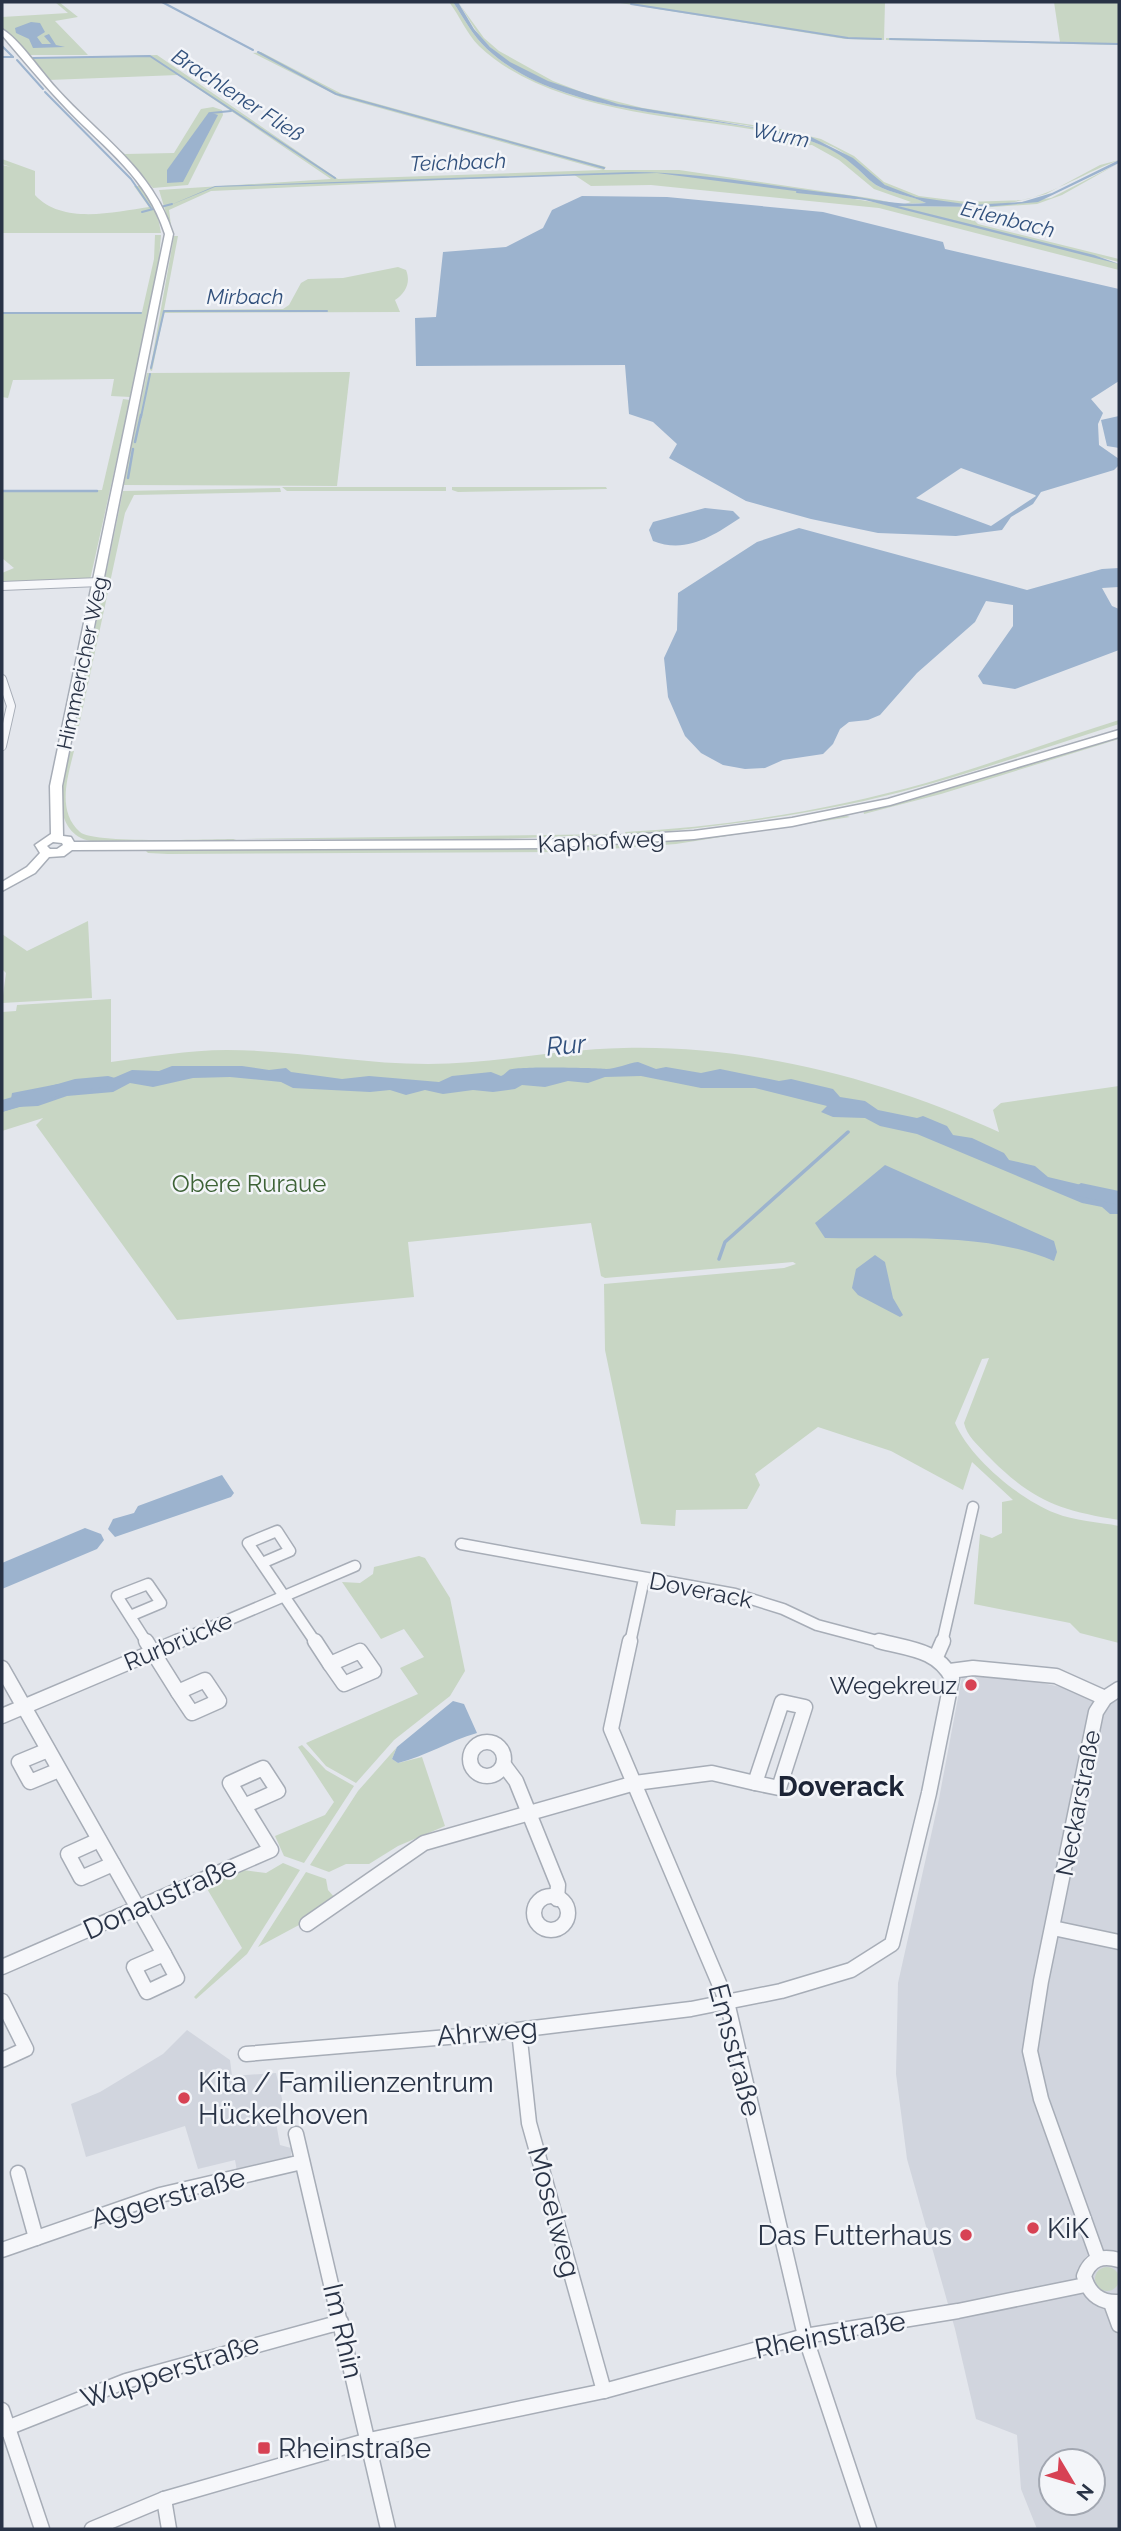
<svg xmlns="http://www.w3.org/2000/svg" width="1121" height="2531" viewBox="0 0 1121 2531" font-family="Raleway,sans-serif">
  <rect width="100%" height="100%" fill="#e3e6ec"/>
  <g fill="#d1d5de" fill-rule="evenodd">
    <path d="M963,1671L1033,1681L1103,1696L1119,1689V2529H1037L1021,2489L1017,2435L976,2419L955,2329L907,2159L896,2074L898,1983L938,1804ZM1051,2461H1093V2503H1051Z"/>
    <polygon points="187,2030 230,2060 232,2076 276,2073 286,2116 275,2117 280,2145 291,2148 291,2157 237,2171 235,2160 198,2169 185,2126 86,2157 71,2104 100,2092 163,2054"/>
  </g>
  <g fill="#c8d6c4">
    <polygon points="55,2 59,2 78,17 55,21 88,55 28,55 2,27 2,17 68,13"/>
    <path d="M449,2H453C464,18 472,35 487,49C564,120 705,111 801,138C819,143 838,151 853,164C860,171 868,179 876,185C892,194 911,195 926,203L905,204L911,202L874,189L839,160L812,145L792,146L771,141L784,135C691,116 552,116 479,46C466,33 460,16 449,2Z"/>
    <path d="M458,2L484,38L499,51L553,81L587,94L643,108L785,130L821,139L854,156L884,182L919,196L967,202L1022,200L1046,194L1100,165L1119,160C1060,183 1039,207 969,205C941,203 905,200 882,183C864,170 848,152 826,144C728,110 565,121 488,45C475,32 468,17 458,2Z"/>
    <polygon points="614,2 885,2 884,40 845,39"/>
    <polygon points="1054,2 1119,2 1119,45 886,40 886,38 1060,42"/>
    <polygon points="261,52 342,94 606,167 604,170 679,170 869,198 894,203 824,194 879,203 1100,258 1119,264 1119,270 879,208 651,185 591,186 573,174 211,191 169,210 172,233 159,190 331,179 178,75 49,80 30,59 157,55 338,179 603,170 340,97 253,53"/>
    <polygon points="213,107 222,110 223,115 188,185 153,188 106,139 125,154 174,153 201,109"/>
    <path d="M2,159L35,171V195C62,225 115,212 149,207L134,186H140L157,212L161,233H2V165L11,167L2,164Z"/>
    <polygon points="1119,163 1062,195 1037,204 963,209 978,224 1119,259 1119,262 896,206 985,207 1051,198"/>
    <polygon points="155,235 161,235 159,260 130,397 111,396 114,379 13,380 8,398 2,397 2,312 142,312 154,259"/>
    <path d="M174,236H178L164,310L283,309L289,305L301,283L308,279L343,278L398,267L406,270C411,282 406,293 395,300L400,312L164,313L152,371L150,370Z"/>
    <polygon points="350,372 337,486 123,485 147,373"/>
    <polygon points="123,399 130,400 90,580 2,584 2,573 14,568 2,558 2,490 102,490"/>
    <polygon points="282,487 446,487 446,491 287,491"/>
    <polygon points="452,487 606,487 607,489 458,492 452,490"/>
    <polygon points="280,488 281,492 134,495 125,513 79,726 75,726 123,491"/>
    <path d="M1119,720V724C1035,751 950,781 864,801C786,818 706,828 626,835L625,832C726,827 829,810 926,783C991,764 1055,740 1119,720Z"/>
    <polygon points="1119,735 1119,739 941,794 864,814 863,810 960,785"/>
    <path d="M69,751H74C68,776 56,811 80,832C93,844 212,839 236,839C220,846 180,841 161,841C143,841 96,846 81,838C51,822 62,778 69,751Z"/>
    <polygon points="844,815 850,817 676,844 567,852 168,854 148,853 146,851 612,845 681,839"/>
    <polygon points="619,834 476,840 244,839"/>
    <polygon points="88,921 92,998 2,1003 6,973 2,969 2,934 27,951"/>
    <path d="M111,999V1062C149,1057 188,1050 227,1050C294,1050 361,1064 428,1064C493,1064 558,1049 624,1048C752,1045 883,1079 999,1132L993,1110L1001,1103L1119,1086V1520C1057,1510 1031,1500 986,1454C977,1444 967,1436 964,1423L989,1358L982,1359L955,1423C970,1458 1019,1499 1055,1513C1074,1521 1099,1522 1119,1526V1643L1080,1633L1070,1623L974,1604L980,1534L992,1538L1002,1533V1502L1013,1500L972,1462L963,1490L891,1451L818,1427L755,1474L760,1485L747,1509L676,1510L675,1526L641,1524L605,1350L604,1284L784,1268L796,1264L793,1262L605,1278L601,1276L591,1223L408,1242L414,1297L177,1320L36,1125L43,1118L2,1131V1012L16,1011L17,1005Z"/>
    <polygon points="419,1556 425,1558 450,1598 465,1671 450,1696 394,1740 356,1783 326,1766 306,1743 418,1694 400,1668 424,1657 404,1629 381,1639 342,1582 360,1583 373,1574 374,1567"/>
    <polygon points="302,1745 326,1770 354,1786 304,1863 284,1856 275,1836 325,1815 334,1802 298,1747"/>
    <polygon points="397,1747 392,1759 398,1763 422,1757 445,1826 398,1846 369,1864 346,1864 329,1872 310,1865 358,1791"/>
    <polygon points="283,1863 300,1870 247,1954 196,1999 194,1997 242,1948 206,1887 243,1870 266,1873"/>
    <polygon points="306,1872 326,1879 328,1890 335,1898 299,1925 258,1947"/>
    <circle cx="1107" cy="2279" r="12"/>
  </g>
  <g fill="#9cb3ce" fill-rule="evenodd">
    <path d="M453,2H458L474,29L490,47L510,62L548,81L618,104L811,137L853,158L885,185L916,197L971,205L1022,202L1052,193L1119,160V163L1038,202L985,207L898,206L1094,255L1119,264L865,200L657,173L215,187L168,206L215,186L632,172C703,172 775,187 846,195C873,199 898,206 926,203C910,195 892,194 876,185C867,179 860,170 852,164C837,151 819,143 800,138C705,111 564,120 487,49C472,35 464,18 453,2Z"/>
    <polygon points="31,22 40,23 45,32 37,37 42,44 51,44 44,36 49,34 56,45 65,47 33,48 29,39 16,33 15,28"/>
    <polygon points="209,112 218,115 183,182 167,183 167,170"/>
    <path d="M582,196L667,197L823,212L943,242L945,249L1119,289V381L1091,399L1103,413L1098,424L1099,445L1119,459V465L1114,470L1041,492L1033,504L1011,517L1002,530L956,536L878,533L811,519L746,501L669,458L677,444L653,422L629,414L625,365L416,366L415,318L436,317L443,252L506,247L543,228L552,210ZM961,468L1035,495L1036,496L991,526L916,498Z"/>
    <polygon points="1119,416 1119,448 1107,446 1101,420"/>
    <path d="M705,508L733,511L740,518C713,536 686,554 653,541L649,530L653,522Z"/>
    <polygon points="799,528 1027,590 1102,569 1119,568 1119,587 1102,588 1112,606 1119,609 1119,650 1015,689 983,684 978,676 1013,626 1013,605 986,601 975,622 917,673 880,715 868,720 849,722 840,729 833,744 823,754 783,760 765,768 745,769 723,765 701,753 685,736 668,697 664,658 677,630 678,593 757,542"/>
    <path d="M638,1062L656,1069L666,1067L701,1073L720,1069L779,1081L791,1079L833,1089L840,1097L865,1101L878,1110L917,1118L923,1116L947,1126L953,1135L972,1138L1004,1153L1009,1160L1035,1166L1048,1177L1094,1188L1119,1201V1214H1110L1102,1207L1082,1203L917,1134L880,1126L865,1118L833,1117L821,1112L827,1106L755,1088H701L641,1076L605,1077L588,1083L568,1081L545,1087L522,1085L515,1089L493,1092L473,1090L443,1094L425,1090L406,1095L390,1090L370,1092L293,1088L281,1082L230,1077L193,1078L153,1087L130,1083L113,1092L67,1096L38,1106L18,1107L2,1112V1103L11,1099L12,1093L58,1084L64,1088L93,1078L111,1079L132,1070L159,1071L172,1066H242L269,1070L286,1068L291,1072L342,1079L369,1076L439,1082L452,1076L491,1072L501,1076C504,1075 506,1072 509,1070C517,1066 595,1068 606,1069C616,1069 628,1063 638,1062Z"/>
    <path d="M885,1165L1054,1241L1057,1252L1054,1261C984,1231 899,1240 825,1238L815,1223Z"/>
    <polygon points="875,1255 885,1262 893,1298 903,1315 900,1317 858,1295 852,1288 856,1269"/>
    <polygon points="222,1475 234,1493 231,1497 115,1537 108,1529 113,1519 134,1513 138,1506"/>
    <polygon points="85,1528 101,1534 104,1540 97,1549 2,1589 2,1563"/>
    <path d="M453,1701L464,1704L477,1733C449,1741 426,1756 398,1763L392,1759L397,1747Z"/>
  </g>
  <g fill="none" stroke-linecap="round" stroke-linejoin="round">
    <g stroke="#9cb3ce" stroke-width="2">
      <polyline points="162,2 253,50"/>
      <polyline points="631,4 848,38 881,39"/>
      <polyline points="890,39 1119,44"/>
      <polyline points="2,46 13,57"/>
      <polyline points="258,52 336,94 604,168"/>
      <polyline points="2,57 13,57"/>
      <polyline points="33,58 150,56 335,178"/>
      <polyline points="17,60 43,89"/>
      <polyline points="45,92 131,179 151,208"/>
      <polyline points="211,113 231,111"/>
      <polyline points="797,192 856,198"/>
      <polyline points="142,212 172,204"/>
      <polyline points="2,313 141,313"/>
      <polyline points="151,368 164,311 327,311"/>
      <polyline points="141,417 150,374"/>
    </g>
    <g stroke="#9cb3ce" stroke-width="2.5">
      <polyline points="135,442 141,415"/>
      <polyline points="128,478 133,449"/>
      <polyline points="2,491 97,491"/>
    </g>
    <polyline stroke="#9cb3ce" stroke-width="3.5" points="719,1259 725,1242 848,1132"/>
    <g fill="#9cb3ce" fill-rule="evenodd">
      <polygon points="108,1076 115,1078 118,1082 115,1086 76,1091 2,1112 2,1100 75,1079"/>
      <polygon points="1081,1183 1119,1191 1119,1205 1074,1195 1071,1190"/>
    </g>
    <defs>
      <g id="street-far2">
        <polyline points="2,586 99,582"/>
        <polyline points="2,679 11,706 2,746"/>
      </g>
      <g id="street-far1">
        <polyline points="461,1544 735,1594 783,1609 817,1625 885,1643"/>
        <polyline points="262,1563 290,1551 277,1531 248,1543 316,1643"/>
        <polyline points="130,1616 161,1603 148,1584 117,1596 147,1643"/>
        <polyline points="174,1643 355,1566"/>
        <polyline points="630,1643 644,1579"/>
        <polyline points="942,1643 973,1507"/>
      </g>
      <g id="street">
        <polyline points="146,1641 178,1692"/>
        <polyline points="315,1641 330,1664"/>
        <polyline points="630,1641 611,1729 727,2002 805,2336 869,2529"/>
        <polygon points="360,1651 374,1671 344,1684 330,1664"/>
        <polyline points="936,1657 943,1641"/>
        <polyline points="2,1668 164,1954"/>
        <polyline points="950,1671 973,1668 1056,1676 1105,1698"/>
        <polygon points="205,1680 219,1701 192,1713 178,1692"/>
        <polygon points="782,1702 805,1707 779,1788 755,1783"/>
        <polyline points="2,1716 179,1641"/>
        <circle cx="487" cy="1759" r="17"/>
        <polyline points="48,1750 19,1762 30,1782 59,1770"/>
        <polyline points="504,1765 516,1781 558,1885 557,1899"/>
        <polygon points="263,1768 278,1791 244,1806 230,1783"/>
        <polyline points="99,1840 68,1854 81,1878 113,1864"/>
        <circle cx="551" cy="1913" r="17"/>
        <polyline points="307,1924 424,1843 635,1783 712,1773 755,1783"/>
        <polyline points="1053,1928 1119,1942"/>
        <polygon points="164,1954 177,1978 147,1992 134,1967"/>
        <polyline points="2,1967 271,1850 244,1806"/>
        <polyline points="2,2001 26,2049 2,2060"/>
        <polyline points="519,2031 529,2123 604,2391"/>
        <path d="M246,2054L484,2034L691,2009L781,1991L851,1970L892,1944L929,1793L952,1678C937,1649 908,1649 879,1641"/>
        <polyline points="296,2134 388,2529"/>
        <polyline points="18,2173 36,2238"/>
        <polyline points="2,2250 160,2195 302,2162"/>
        <polyline points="1098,2258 1041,2099 1030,2051 1041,1981 1096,1712 1105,1698 1119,1689"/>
        <path d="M1119,2260C1102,2255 1090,2259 1084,2276C1089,2294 1100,2303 1119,2302"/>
        <polyline points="1111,2303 1119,2325"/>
        <polyline points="2,2410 42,2529"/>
        <polyline points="2,2430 126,2381 341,2322"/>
        <polyline points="164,2499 169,2529"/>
        <polyline points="92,2529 164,2499 369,2440 604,2391 805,2336 958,2311 1085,2285"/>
      </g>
      <path id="secondary" d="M2,29C19,39 42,73 56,88C100,137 153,169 173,234L62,786L63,836L71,837L74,842L543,840L694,831L792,818L888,799L1119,730V737L890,805L792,826L694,839L543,848L72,850L64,856L49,857L35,873L2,891V882L27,867L40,853L35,845L51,834L50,786L165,234C147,177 106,150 66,108C44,85 23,60 2,35ZM53,842L62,843L63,845L57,849H50L47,846Z"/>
    </defs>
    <use href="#street-far2" stroke="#a7adb7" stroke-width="10"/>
    <use href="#street-far1" stroke="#a7adb7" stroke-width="13"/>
    <use href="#street" stroke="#a7adb7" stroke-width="17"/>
    <use href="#secondary" stroke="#a7adb7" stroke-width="3"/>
    <use href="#street-far2" stroke="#f6f7fa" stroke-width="8"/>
    <use href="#street-far1" stroke="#f6f7fa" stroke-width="10"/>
    <use href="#street" stroke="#f6f7fa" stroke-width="14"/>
    <use href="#secondary" fill="#fff" fill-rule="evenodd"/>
  </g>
  <g fill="#d74254" stroke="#f3f5f9" stroke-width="2.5">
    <circle cx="971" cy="1685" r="7"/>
    <circle cx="184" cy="2098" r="7"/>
    <circle cx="1033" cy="2228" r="7"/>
    <circle cx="966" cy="2235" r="7"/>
    <rect x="257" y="2441" width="14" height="14" rx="3.5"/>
  </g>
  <g text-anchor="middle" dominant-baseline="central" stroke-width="5" stroke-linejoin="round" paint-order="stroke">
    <g font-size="21" font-style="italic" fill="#31507c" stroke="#f3f5f9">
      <text transform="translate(238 95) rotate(33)">Brachlener Fließ</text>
      <text transform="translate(781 135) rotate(11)">Wurm</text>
      <text transform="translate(458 162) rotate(-2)">Teichbach</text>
      <text transform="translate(1008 219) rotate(14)">Erlenbach</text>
      <text x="245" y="296">Mirbach</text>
    </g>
    <g font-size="21" fill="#293346" stroke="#f3f5f9">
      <text transform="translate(82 663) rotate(-78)">Himmericher Weg</text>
    </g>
    <g font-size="24" fill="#293346" stroke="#f3f5f9">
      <text transform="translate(601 841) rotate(-3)">Kaphofweg</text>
      <text transform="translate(701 1590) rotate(11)">Doverack</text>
      <text transform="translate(178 1641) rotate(-23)">Rurbrücke</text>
      <text transform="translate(1078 1803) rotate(-79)">Neckarstraße</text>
    </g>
    <g font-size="24" fill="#3d6236" stroke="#f3f5f9">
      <text x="249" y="1183">Obere Ruraue</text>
    </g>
    <g font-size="24" fill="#293346" stroke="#f3f5f9" text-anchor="end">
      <text x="957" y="1685">Wegekreuz</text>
    </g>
    <g font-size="26" font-style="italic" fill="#31507c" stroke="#f3f5f9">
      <text transform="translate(566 1045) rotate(-5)">Rur</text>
    </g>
    <g font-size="28" font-weight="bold" fill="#1c2436" stroke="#f3f5f9">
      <text x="841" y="1786">Doverack</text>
    </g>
    <g font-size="28" fill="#293346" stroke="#f3f5f9">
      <text transform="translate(160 1898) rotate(-24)">Donaustraße</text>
      <text transform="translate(487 2032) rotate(-5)">Ahrweg</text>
      <text transform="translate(735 2050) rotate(75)">Emsstraße</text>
      <text transform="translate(168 2198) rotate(-16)">Aggerstraße</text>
      <text transform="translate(554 2212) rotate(75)">Moselweg</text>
      <text transform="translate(343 2331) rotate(77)">Im Rhin</text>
      <text transform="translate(830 2335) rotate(-11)">Rheinstraße</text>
      <text transform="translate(170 2371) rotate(-18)">Wupperstraße</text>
    </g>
    <g font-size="28" fill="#293346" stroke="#f3f5f9" text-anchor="start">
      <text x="198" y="2082">Kita / Familienzentrum<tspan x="198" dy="32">Hückelhoven</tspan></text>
      <text x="1047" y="2228">KiK</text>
      <text x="952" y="2235" text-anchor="end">Das Futterhaus</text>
      <text x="278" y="2448">Rheinstraße</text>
    </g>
  </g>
  <rect width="1121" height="2531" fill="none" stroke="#293346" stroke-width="7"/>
  <g transform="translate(1072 2482) rotate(128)"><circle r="33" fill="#f3f5f9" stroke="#a2a7b1" stroke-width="2"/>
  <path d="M0-5L12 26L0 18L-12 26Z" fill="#d74254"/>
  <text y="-10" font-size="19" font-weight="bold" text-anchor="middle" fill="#293346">N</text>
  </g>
</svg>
